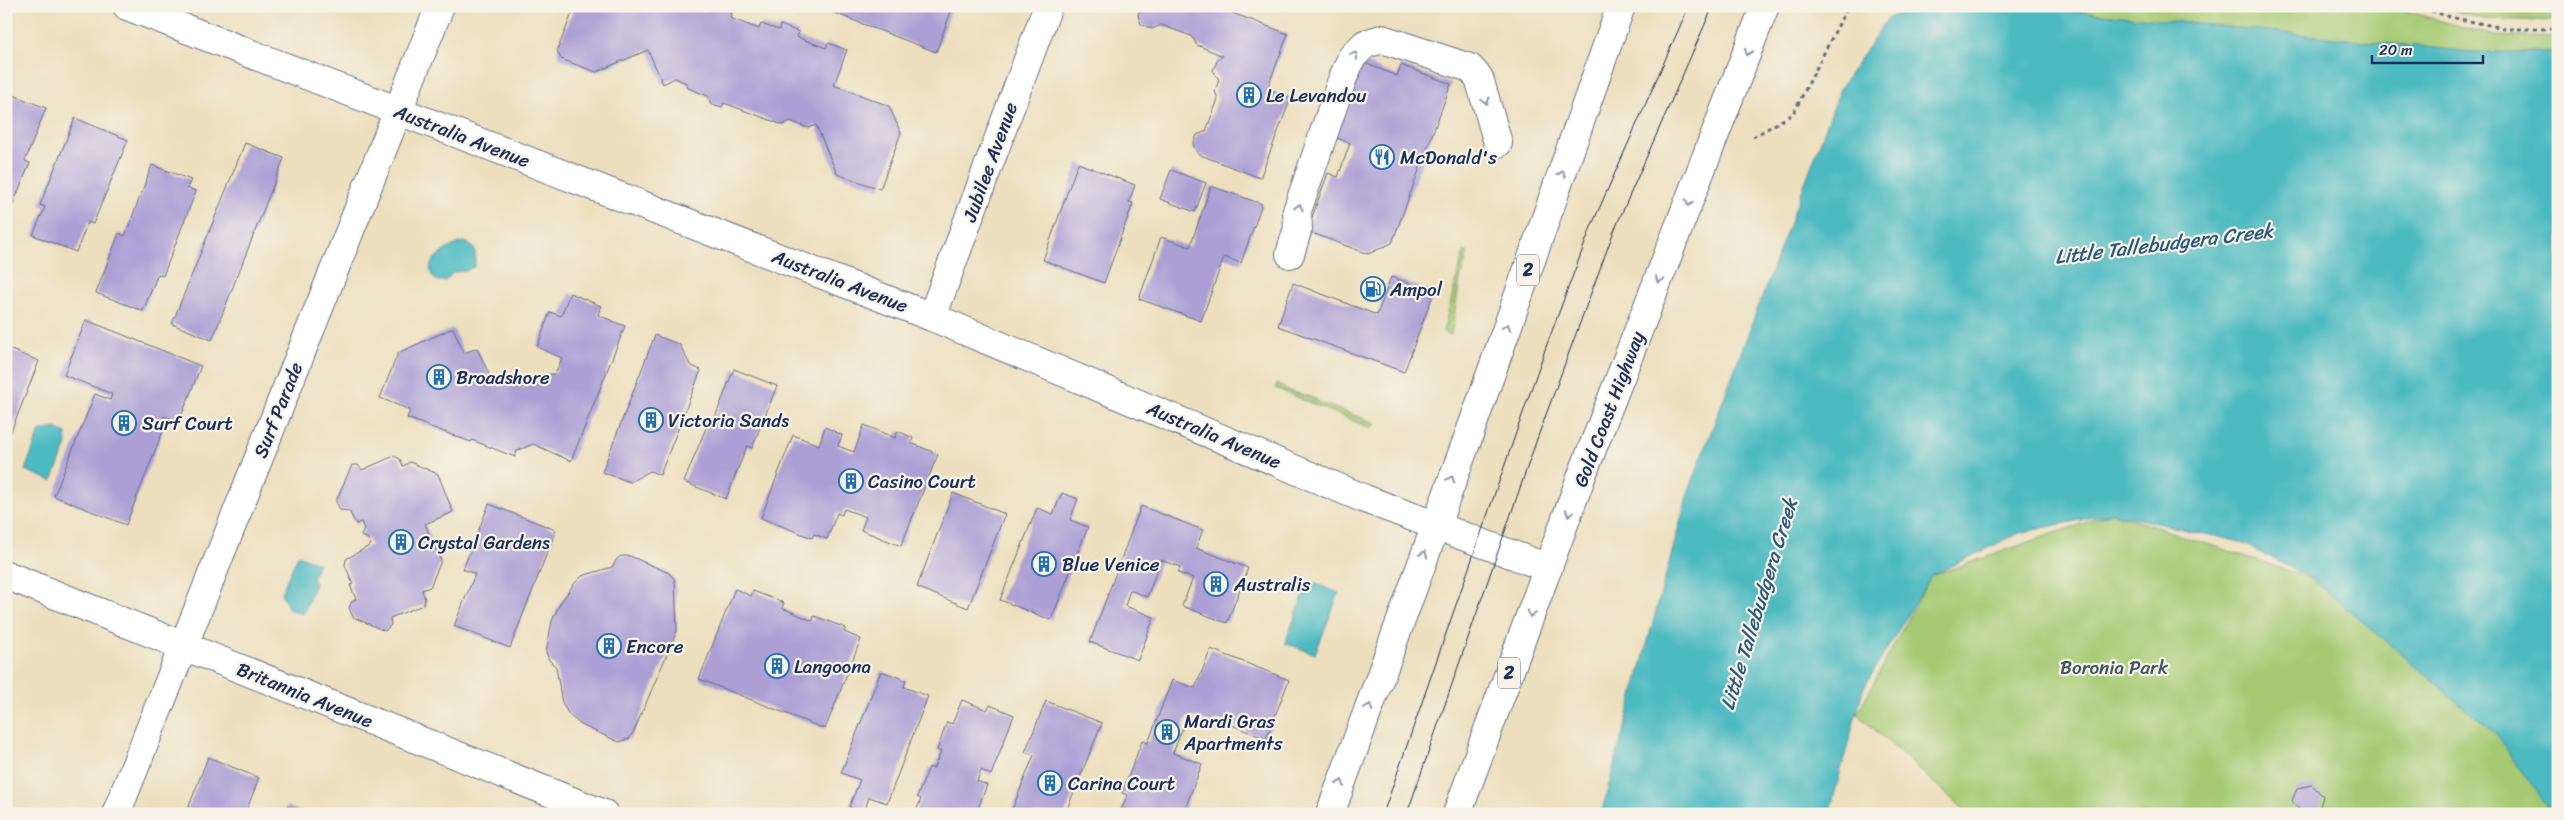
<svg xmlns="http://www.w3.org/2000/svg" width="2564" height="820" viewBox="0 0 2564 820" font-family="Sriracha,sans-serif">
  <rect width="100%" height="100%" fill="#f7f3e8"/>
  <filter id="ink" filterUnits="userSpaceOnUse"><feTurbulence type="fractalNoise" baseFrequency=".02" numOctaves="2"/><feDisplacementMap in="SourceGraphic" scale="10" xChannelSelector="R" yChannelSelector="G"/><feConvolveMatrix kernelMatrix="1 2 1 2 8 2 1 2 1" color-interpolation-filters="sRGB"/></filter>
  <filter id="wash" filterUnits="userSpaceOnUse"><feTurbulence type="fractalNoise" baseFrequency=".0096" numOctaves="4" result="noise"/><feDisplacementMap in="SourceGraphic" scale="20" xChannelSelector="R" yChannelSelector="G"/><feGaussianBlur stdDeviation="1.12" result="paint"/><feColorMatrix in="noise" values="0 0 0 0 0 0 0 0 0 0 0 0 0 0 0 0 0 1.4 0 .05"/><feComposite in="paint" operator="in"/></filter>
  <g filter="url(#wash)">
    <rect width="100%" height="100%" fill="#ecdfbd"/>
    <g fill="#a6ca73" stroke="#607c68">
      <polygon points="2024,6 2388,6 2495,36 2558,38 2558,52 2472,52"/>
      <polygon points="2438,6 2558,6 2558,21 2483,19"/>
      <polygon points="1464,251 1468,253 1460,279 1451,335 1443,332"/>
      <polygon points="1278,383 1286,390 1313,398 1320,403 1376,423 1371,428 1275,388"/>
      <polygon points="2113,513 2311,578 2495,733 2553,814 1969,814 1857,714 1931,576"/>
    </g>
    <g fill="#4bbac1" stroke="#337490">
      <polygon points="1922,6 2024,6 2472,52 2558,52 2558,814 2553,814 2495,733 2311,578 2240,542 2113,513 2019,533 1931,576 1863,689 1829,814 1601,814 1688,493 1841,87 1888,18"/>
      <path d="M463,242L468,243L475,250V266L466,271L454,272L445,281H437C416,264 449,246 463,242Z"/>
      <polygon points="56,428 66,434 67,444 52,481 25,470 40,431"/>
      <polygon points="298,555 318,563 312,578 315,584 303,614 289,609 281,593"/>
      <polygon points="1309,581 1339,593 1315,654 1285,643"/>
    </g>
    <g id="blocks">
      <g fill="#ac9fd5">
        <polygon points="575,6 655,6 660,8 661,6 699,6 711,11 713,6 717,6 732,12 730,18 759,29 761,24 779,30 780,25 799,32 797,37 826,48 828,43 847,50 834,85 889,106 901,133 880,189 837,174 816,125 808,128 790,121 783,125 724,103 722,107 711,104 708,96 688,88 686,83 675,78 663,84 648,50 596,72 561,59 557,51"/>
        <polygon points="816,6 953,6 936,52"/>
        <polygon points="1141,6 1232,6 1230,12 1288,34 1267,89 1291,98 1260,178 1198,154 1193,145 1197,135 1206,131 1218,99 1215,91 1219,80 1213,70 1218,59 1223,56 1197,45 1191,36 1161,25 1152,29 1141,24 1138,15"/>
        <polygon points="1360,61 1397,76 1401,65 1451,84 1392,243 1368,254 1307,231 1328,173 1338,177 1350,143 1329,135"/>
        <polygon points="6,92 46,108 25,161 30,163 6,221"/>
        <polygon points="75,118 128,140 93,224 88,222 76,252 33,235 45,207 40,205"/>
        <polygon points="245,143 284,158 212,340 172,324"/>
        <polygon points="1078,163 1135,185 1129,202 1133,203 1104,283 1043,260"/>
        <polygon points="152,165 191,180 187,188 196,191 163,276 158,274 143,311 96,293 119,233 125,236"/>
        <polygon points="1171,170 1206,183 1195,212 1160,199"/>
        <polygon points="1211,186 1262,204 1241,263 1224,257 1201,321 1139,299 1161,237 1190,247"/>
        <polygon points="1391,277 1434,292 1404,372 1278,326 1293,283 1377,315"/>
        <polygon points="570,293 601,306 598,315 625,326 571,461 533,444 517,451 515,457 472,440 471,442 407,418 410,410 380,398 398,353 453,328 464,353 477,348 493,383 499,378 510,378 522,388 545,374 555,374 562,358 537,347 550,312 561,316"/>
        <polygon points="86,320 201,366 179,422 164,416 162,421 166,423 126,525 54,496 95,394 110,400 112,394 64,375"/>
        <polygon points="655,335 680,345 690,365 701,370 660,475 650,471 630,482 602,472"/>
        <polygon points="6,348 39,361 6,444"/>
        <polygon points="734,369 777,386 752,448 747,446 726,499 684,482 710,418 714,420"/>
        <polygon points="864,425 895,438 898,431 913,438 911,443 938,454 901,546 861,530 866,517 844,509 842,515 837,513 827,539 814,534 812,538 761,518 793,435 819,445 825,427 842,435 838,446 854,452"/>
        <polygon points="394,456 400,459 403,466 410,462 438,474 453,512 425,524 441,561 430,587 422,590 425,599 423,605 390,618 391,625 385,631 353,617 349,608 352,601 356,599 350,585 353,584 345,565 346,559 371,545 368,539 361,536 364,529 361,522 356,524 349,511 340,510 336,501 352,465 358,465 362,470"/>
        <polygon points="953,493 1005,514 968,608 917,587"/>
        <polygon points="1062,493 1078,499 1070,520 1088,527 1051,620 1000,600 1037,508 1053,514"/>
        <polygon points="489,504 556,530 510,648 454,626 475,574 463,569"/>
        <polygon points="1141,506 1203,530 1196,548 1248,568 1227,623 1182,606 1193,578 1178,573 1180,567 1161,560 1147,597 1130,590 1125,606 1154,617 1138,660 1090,642"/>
        <polygon points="621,556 630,556 669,573 675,580 677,631 634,731 629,739 619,742 581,725 569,715 562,703 556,667 549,660 546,652 552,621 560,603 574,584 582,576 612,567 617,559"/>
        <polygon points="735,589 751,596 753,591 784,603 782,608 813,621 814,616 846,628 844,632 861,639 825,729 699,679"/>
        <polygon points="1211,649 1289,680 1266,739 1217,719 1215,725 1195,717 1186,719 1173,753 1202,764 1183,814 1120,814 1127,795 1122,793 1142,741 1148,743 1172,680 1195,688"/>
        <polygon points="881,671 906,680 904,687 928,696 887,803 869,797 864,813 849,807 860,780 841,773"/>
        <polygon points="962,700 987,710 990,705 1014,715 991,775 981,770 977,781 987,785 976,814 915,814 921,799 917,797 929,767 933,769 941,752 937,750 947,722 952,724"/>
        <polygon points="1046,701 1102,723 1065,814 1016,814 1011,812 1034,755 1025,752"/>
        <polygon points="208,757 259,778 245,814 186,814"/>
        <polygon points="2312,785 2323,796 2319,810 2303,814 2292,801 2297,788"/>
        <polygon points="287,806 307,814 284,814"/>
      </g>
    </g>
  </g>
  <g filter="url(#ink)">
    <use href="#blocks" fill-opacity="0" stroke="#646d7f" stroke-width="1"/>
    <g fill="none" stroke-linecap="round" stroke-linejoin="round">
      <defs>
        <g id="minor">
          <polyline points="127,6 932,317 1365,499 1548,568"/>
          <polyline points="1290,254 1298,228 1297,211 1342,80 1352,57 1365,44 1382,39 1470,68 1479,78 1498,143"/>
          <polyline points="932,317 1048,6"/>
          <polyline points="6,575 604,814"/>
          <polyline points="116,814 440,6"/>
        </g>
        <g id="highway">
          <polyline points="1330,814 1473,424 1621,6"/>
          <polyline points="1457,814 1582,475 1765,6"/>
        </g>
      </defs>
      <use href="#minor" stroke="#646d7f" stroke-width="30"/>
      <use href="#highway" stroke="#646d7f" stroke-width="30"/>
      <g stroke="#646d7f" stroke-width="3" stroke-dasharray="4 4" stroke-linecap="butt">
        <polyline points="2416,6 2450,17 2508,29 2558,29"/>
        <polyline points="1753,137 1793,114 1848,6"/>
      </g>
      <use href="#minor" stroke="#fff" stroke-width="28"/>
      <use href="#highway" stroke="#fff" stroke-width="28"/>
      <g stroke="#1b2f5e" stroke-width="1">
        <polyline points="1383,814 1546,347 1591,227 1689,6"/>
        <polyline points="1407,814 1537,439 1614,231 1713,6"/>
      </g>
    </g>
    <defs><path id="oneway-chevron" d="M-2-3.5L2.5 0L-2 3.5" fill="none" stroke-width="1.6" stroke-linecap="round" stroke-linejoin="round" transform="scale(1.25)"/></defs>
    <g stroke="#8d97ae">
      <use href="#oneway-chevron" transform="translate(1748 52) rotate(111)"/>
      <use href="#oneway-chevron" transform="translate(1355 55) rotate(-52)"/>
      <use href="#oneway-chevron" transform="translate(1486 101) rotate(74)"/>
      <use href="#oneway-chevron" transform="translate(1562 174) rotate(-70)"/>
      <use href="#oneway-chevron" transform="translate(1689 203) rotate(111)"/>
      <use href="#oneway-chevron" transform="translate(1299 207) rotate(-76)"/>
      <use href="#oneway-chevron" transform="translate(1659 280) rotate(111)"/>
      <use href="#oneway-chevron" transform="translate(1507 327) rotate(-70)"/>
      <use href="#oneway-chevron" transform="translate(1451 479) rotate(-69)"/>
      <use href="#oneway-chevron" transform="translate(1569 513) rotate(111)"/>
      <use href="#oneway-chevron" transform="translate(1424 554) rotate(-71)"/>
      <use href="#oneway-chevron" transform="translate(1531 614) rotate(110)"/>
      <use href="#oneway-chevron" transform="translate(1369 707) rotate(-70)"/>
      <use href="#oneway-chevron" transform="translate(1341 783) rotate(-70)"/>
    </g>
  </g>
  <defs>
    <symbol id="building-ring" viewBox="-11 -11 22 22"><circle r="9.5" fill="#f7f3e8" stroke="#1f6fb2" stroke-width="1.5"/><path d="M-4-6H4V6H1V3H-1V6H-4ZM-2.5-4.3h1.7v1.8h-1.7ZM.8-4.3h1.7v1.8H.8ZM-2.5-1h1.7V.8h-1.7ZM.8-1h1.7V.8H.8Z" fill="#1f6fb2"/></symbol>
    <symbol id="restaurant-ring" viewBox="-11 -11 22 22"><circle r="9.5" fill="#f7f3e8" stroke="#1f6fb2" stroke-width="1.5"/><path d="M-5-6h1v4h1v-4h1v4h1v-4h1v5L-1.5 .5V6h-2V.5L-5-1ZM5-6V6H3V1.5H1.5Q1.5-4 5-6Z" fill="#1f6fb2"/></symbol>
    <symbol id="fuel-ring" viewBox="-11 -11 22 22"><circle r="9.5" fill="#f7f3e8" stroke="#1f6fb2" stroke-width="1.5"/><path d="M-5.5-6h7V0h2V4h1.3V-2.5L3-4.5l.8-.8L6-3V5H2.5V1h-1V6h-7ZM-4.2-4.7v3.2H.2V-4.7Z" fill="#1f6fb2"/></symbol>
  </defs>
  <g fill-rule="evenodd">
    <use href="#building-ring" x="1235" y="81" width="28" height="28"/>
    <use href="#restaurant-ring" x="1368" y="143" width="28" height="28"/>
    <use href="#fuel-ring" x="1359" y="275" width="28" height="28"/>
    <use href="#building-ring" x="425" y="363" width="28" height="28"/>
    <use href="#building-ring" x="637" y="406" width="28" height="28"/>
    <use href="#building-ring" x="110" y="409" width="28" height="28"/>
    <use href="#building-ring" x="837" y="467" width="28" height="28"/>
    <use href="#building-ring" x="387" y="528" width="28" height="28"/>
    <use href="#building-ring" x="1030" y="550" width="28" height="28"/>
    <use href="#building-ring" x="1202" y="570" width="28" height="28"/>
    <use href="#building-ring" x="595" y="632" width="28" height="28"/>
    <use href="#building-ring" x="763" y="652" width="28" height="28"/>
    <use href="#building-ring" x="1153" y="718" width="28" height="28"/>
    <use href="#building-ring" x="1036" y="769" width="28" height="28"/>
  </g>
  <g text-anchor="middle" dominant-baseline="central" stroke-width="4.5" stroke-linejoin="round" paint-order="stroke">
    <g fill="#f7f3e8" stroke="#5d6a87" stroke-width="1">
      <rect x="1517" y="254.5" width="22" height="31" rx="4"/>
      <rect x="1498" y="657.5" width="22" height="31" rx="4"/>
    </g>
    <g font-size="18" font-weight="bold" fill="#1b2f5e">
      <text x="1528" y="270">2</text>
      <text x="1509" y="673">2</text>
    </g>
    <g font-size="19" fill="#1b2f5e" stroke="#f7f3e8" text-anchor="start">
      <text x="1266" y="95">Le Levandou</text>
      <text x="1400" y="157">McDonald's</text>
      <text x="1390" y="289">Ampol</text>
      <text x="456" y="377">Broadshore</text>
      <text x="668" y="420">Victoria Sands</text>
      <text x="142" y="423">Surf Court</text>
      <text x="868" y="481">Casino Court</text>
      <text x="418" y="542">Crystal Gardens</text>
      <text x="1062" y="564">Blue Venice</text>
      <text x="1234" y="584">Australis</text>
      <text x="626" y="646">Encore</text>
      <text x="794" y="666">Langoona</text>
      <text x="1184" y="721">Mardi Gras<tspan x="1184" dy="22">Apartments</tspan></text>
      <text x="1068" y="783">Carina Court</text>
    </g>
    <g font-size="19" fill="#1b2f5e" stroke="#f7f3e8">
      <text transform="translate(462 136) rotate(21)">Australia Avenue</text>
      <text transform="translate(990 162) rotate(-70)">Jubilee Avenue</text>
      <text transform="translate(840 281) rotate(21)">Australia Avenue</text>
      <text transform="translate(1609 409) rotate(-69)">Gold Coast Highway</text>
      <text transform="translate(278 410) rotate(-68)">Surf Parade</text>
      <text transform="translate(1214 435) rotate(23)">Australia Avenue</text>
      <text transform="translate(305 695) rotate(22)">Britannia Avenue</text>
    </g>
    <g font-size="19" fill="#3e5663" stroke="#f7f3e8">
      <text x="2114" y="667">Boronia Park</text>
    </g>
    <g font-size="20" font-style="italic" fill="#29597c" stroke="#f7f3e8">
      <text transform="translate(2164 244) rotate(-7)">Little Tallebudgera Creek</text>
      <text transform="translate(1759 604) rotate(-73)">Little Tallebudgera Creek</text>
    </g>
  </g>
  <rect width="2564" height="820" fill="none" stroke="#f7f3e8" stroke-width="25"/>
  <path d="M2372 55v8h111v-8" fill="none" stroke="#1b2f5e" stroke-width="2.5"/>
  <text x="2379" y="55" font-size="15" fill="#1b2f5e" stroke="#f7f3e8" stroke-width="4" paint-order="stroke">20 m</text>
</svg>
